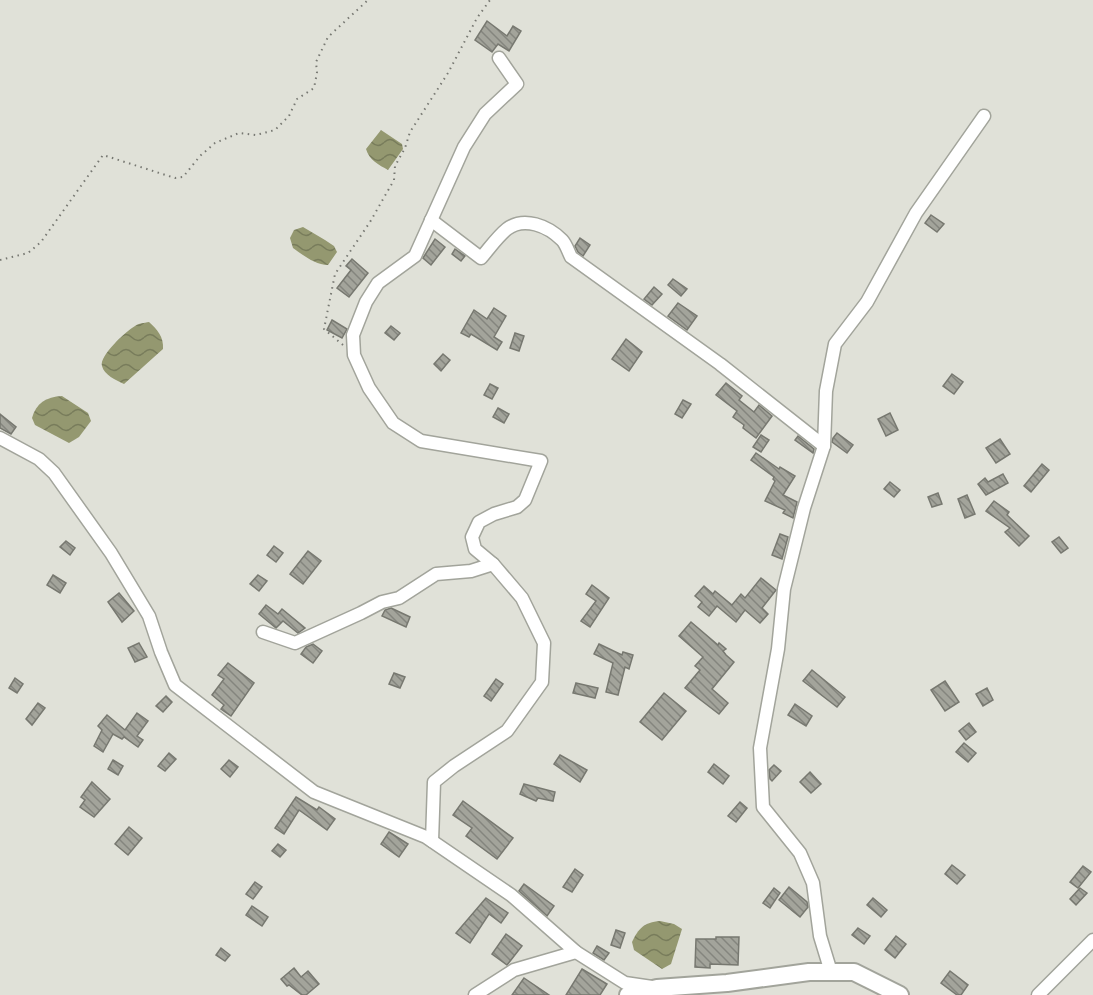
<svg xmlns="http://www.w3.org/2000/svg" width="1093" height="995" viewBox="0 0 1093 995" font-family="'Space Grotesk',sans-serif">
  <defs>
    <pattern id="water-waves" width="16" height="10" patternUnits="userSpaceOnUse" patternTransform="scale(1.5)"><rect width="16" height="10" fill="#949870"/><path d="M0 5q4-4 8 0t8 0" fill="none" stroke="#787c5b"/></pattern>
    <pattern id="building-back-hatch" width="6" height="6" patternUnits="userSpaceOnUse" patternTransform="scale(1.5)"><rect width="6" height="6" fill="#a3a49b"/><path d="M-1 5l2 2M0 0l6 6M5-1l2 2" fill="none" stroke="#84857e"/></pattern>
  </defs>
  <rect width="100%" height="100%" fill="#e0e1d8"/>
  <g fill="url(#water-waves)">
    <path d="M381,130L402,144L403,149L388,170C379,165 369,160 366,149Z"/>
    <path d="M303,227L325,240L334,246L337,252L328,265C315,265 303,255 293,248L290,238L294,230Z"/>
    <path d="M149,322C157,329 164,337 163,349L124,384C116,380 104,375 102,366C99,356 126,331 135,326C139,323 144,323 149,322Z"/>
    <path d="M62,396L88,413L91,421L79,437L69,443L35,425L32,418C36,403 46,397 62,396Z"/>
    <path d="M660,921L674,924L682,929L671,964L662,969L634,950L632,942C638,929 644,922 660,921Z"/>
  </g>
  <g fill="url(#building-back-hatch)" stroke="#777870" stroke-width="1.5">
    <polygon points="487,21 507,36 513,26 521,31 509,51 498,44 492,52 475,40"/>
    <polygon points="931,215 944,224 937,232 925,223"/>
    <polygon points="580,238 590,245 583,256 578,252 575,246"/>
    <polygon points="435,239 445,247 431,265 423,258"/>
    <polygon points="455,249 465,256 461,261 452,254"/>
    <polygon points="352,259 368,273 349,297 337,288 351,270 346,266"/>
    <polygon points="673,279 687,289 681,296 668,285"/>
    <polygon points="654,287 662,294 652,305 644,299"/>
    <polygon points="678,303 697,316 687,330 668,316"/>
    <polygon points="494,308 506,316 494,337 502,342 497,350 471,334 469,337 461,333 474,310 487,319"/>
    <polygon points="332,320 347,329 342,338 327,330"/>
    <polygon points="391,326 400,333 394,340 385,333"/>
    <polygon points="515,333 524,336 519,351 510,348"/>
    <polygon points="626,339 642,352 629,371 612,359"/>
    <polygon points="443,354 450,360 441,371 434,364"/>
    <polygon points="952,374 963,382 954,394 943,386"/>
    <polygon points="726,383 742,396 739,400 754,412 759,405 772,416 756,438 743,428 744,425 733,417 737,411 716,395"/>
    <polygon points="490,384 498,388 492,399 484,395"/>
    <polygon points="683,400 691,404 682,418 675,414"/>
    <polygon points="498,408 509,414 504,423 493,417"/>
    <polygon points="890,413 898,430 886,436 878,419"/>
    <polygon points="0,414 16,427 11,434 0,428"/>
    <polygon points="837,433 853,445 847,453 832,442 833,438"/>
    <polygon points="761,435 769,440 761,452 753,447"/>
    <polygon points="798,436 814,449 813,453 795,440"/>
    <polygon points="1000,439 1010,454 996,463 986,448"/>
    <polygon points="756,453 779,469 780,467 795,476 783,495 797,502 793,518 783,513 785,510 765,501 775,481 773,479 774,477 751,460"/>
    <polygon points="1042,464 1049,470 1031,492 1024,486"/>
    <polygon points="1003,474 1008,483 986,495 978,484 985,478 988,482"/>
    <polygon points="890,482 900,490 894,497 884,489"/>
    <polygon points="938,493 942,504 932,507 928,497"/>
    <polygon points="967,495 975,514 965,518 958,499"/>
    <polygon points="994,501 1009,512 1007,515 1029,536 1019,546 1005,532 1010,528 986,511"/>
    <polygon points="780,534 788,537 782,559 772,555"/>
    <polygon points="1059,537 1068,548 1061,553 1052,542"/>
    <polygon points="66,541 75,548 70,555 60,547"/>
    <polygon points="274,546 283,553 276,562 267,555"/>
    <polygon points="308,551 321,561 303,584 290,574"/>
    <polygon points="53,575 66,583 60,593 47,585"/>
    <polygon points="258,575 267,581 259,591 250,584"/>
    <polygon points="761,578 776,590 762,608 768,614 760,623 745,610 736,622 717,606 709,616 698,607 702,602 695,596 704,586 713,594 715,591 732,605 741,594 745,598"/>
    <polygon points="592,585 609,598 590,627 581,621 596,601 586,594"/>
    <polygon points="119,593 134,611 122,622 108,602"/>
    <polygon points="266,605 278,614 282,609 305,628 298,633 283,621 276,628 259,614"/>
    <polygon points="391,608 410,617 406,627 382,616 385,610"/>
    <polygon points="691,622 718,645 719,643 726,649 723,651 726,655 734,662 712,689 728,703 719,714 685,688 700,670 695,666 703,657 679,636"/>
    <polygon points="139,643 147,657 135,662 128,648"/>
    <polygon points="313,644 322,651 313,663 301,654 306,647"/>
    <polygon points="599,644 622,655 623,652 633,655 629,669 625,667 618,695 606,692 613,663 594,654"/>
    <polygon points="228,663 254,683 231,716 221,709 224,705 212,695 224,679 218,675"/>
    <polygon points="812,670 845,697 837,707 803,681"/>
    <polygon points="394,673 405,677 400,688 389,684"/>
    <polygon points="15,678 23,684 17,693 9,688"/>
    <polygon points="496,679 503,684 491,701 484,696"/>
    <polygon points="945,681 959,702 945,711 931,690"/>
    <polygon points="576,683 598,688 595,698 573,693"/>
    <polygon points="987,688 993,700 983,706 976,694"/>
    <polygon points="664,693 686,711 662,740 640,722"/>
    <polygon points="166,696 172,702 163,712 156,706"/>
    <polygon points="38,703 45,708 32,725 26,719"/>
    <polygon points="795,704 812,716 806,726 788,715"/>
    <polygon points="137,713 148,721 137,736 143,740 138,747 124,737 122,739 113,734 103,752 94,746 102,730 98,726 107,715 125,730"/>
    <polygon points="969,723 976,732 966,740 959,731"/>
    <polygon points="964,743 976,753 968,762 956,752"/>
    <polygon points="169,753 176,759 165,771 158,766"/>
    <polygon points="560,755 587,770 580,782 554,764"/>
    <polygon points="113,760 123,766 118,775 108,769"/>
    <polygon points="229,760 238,767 230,777 221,769"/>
    <polygon points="714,764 729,776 723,784 708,772"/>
    <polygon points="774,765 781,771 772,781 770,779 769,770"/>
    <polygon points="810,772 821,784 811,793 800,782"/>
    <polygon points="92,782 110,799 94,817 80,807 85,800 81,797"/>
    <polygon points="524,784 555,792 553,801 538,798 536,801 520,794"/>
    <polygon points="296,797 317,810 319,807 335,819 327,830 299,810 284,834 275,828"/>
    <polygon points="463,801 513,838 497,859 466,836 472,828 453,815"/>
    <polygon points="740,802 747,808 736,822 728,816"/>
    <polygon points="129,827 142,838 128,855 115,844"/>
    <polygon points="389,832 408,844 399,857 381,844"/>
    <polygon points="278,844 286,850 280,857 272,851"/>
    <polygon points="952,865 965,875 957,884 945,874"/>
    <polygon points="1083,866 1091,872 1078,888 1070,882"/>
    <polygon points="575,869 583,875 572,892 563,887"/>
    <polygon points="255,882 262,887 253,899 246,894"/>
    <polygon points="524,884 554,906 547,916 519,891"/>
    <polygon points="789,887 807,902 808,907 800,917 779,900"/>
    <polygon points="774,888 780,893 770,908 763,903"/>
    <polygon points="1080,888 1087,893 1076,905 1070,899"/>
    <polygon points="486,898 508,913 501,923 489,914 470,943 456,933"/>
    <polygon points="873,898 887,910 881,917 867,905"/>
    <polygon points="252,906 268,917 262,926 246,915"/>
    <polygon points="858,928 870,936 864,944 852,935"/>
    <polygon points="616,930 625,933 620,948 611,945"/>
    <polygon points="506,934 522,946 507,965 492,954"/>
    <polygon points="896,936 906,944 895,958 885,950"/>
    <polygon points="716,937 739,937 738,965 710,964 710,968 695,967 696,939 716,939"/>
    <polygon points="597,946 609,953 604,960 593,953"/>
    <polygon points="221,948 230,955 225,961 216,955"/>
    <polygon points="294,968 301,977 308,971 319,984 306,995 302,995 289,985 287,986 281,979"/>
    <polygon points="582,969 607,984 600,995 566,995"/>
    <polygon points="950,971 968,985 961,995 957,995 941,983"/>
    <polygon points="524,978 549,995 512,995"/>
  </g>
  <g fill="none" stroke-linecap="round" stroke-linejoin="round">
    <defs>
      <g id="street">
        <path d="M431,220L481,258C489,249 497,237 507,229C524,216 548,226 562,240C566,244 568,251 571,257L720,364L824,446"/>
        <polyline points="0,438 39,459 54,473 111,553 149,616 161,652 175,685 314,792 426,837 511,895 576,952 625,983 652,987"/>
        <polyline points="263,632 295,643 361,613 382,602 399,598 436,574 471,571 493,564"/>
        <polyline points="432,841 434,782 454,766 507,731 542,682 544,643 522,598 493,564 475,549 472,537 479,522 494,514 517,507 525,500 541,461 421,441 393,423 369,388 354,355 353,335 366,302 378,283 415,256 464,147 485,114 517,84 499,58"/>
        <polyline points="831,972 820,936 813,883 800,853 763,807 760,748 778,649 784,589 804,508 824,446 826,391 835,344 867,302 916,213 984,116"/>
        <polyline points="475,995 514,970 576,952"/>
        <polyline points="1038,995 1093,940"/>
      </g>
      <polyline id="secondary" points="628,995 657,988 727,983 809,972 854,972 900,995"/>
    </defs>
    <use href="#street" stroke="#a2a49b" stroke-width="15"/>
    <use href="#secondary" stroke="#a2a49b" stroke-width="20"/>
    <g stroke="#777872" stroke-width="2" stroke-dasharray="1.5 4.5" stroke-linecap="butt">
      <polyline points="0,260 28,253 41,242 103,155 175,178 183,177 200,156 215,143 239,133 256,135 275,130 289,116 297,99 314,88 317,73 316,62 328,37 368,0"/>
      <polyline points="343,345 324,329 335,274 370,222 394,180 395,166 405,148 410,132 448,73 477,18 490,0"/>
    </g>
    <use href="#street" stroke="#fff" stroke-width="12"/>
    <use href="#secondary" stroke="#fff" stroke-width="16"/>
  </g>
</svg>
